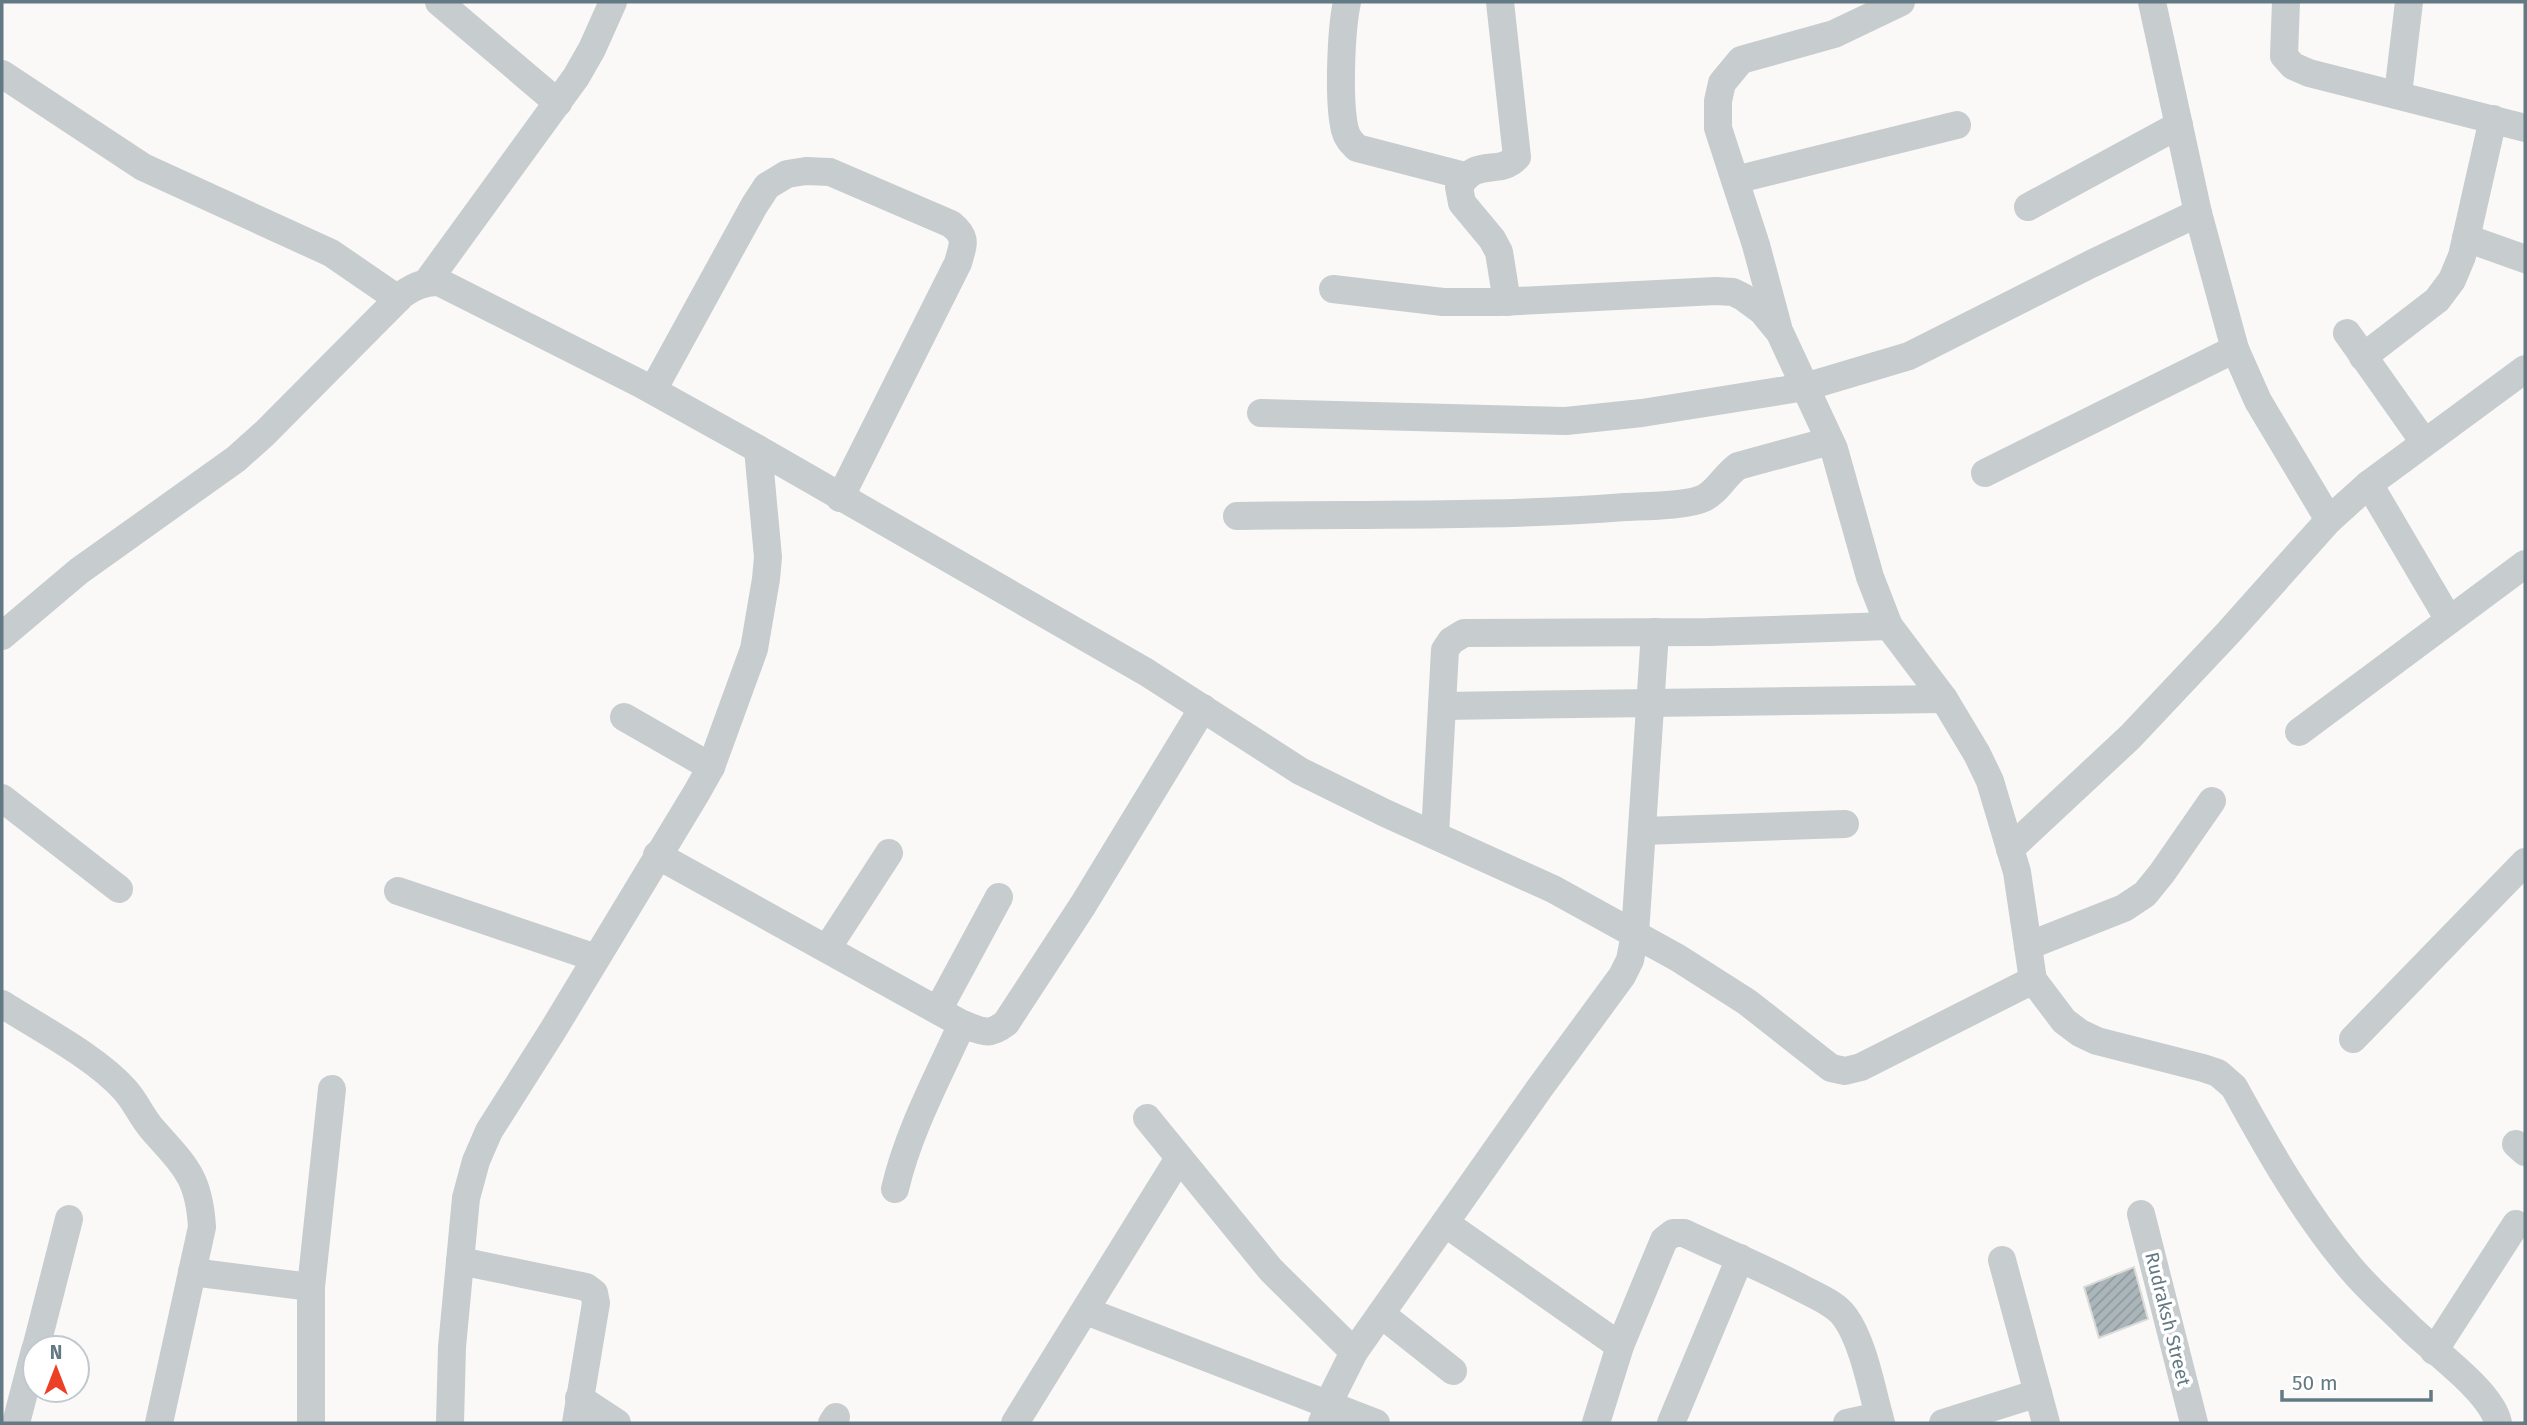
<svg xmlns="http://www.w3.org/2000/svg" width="2527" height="1425" viewBox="0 0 2527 1425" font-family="'Fira Sans',sans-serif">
  <defs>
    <pattern id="building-hatch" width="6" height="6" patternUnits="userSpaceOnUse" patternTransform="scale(1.75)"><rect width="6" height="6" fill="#abb6bb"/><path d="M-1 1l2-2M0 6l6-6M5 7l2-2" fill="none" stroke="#8f999e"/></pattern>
  </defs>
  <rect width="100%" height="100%" fill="#faf9f7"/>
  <polygon fill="url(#building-hatch)" stroke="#dbdbd9" stroke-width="2" points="2134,1267 2148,1319 2099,1338 2084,1287"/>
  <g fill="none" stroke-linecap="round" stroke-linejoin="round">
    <g stroke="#c7cccf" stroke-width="28">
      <polyline points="439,2 558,103"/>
      <path d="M1347,2C1341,30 1338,102 1345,130C1347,138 1351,142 1357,148L1465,176"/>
      <path d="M1500,2L1517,157C1499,177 1476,156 1459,187L1462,203L1492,239L1499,252L1507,302"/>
      <polyline points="2152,2 2198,213 2235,349 2258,401 2329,520"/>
      <polyline points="2286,2 2284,56 2293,66 2309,73 2525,128"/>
      <polyline points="2,74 143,167 331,253 398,299"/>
      <polyline points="2398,94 2409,2"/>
      <polyline points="1735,180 1957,125"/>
      <polyline points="2028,207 2179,125"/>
      <polyline points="2466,238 2525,259"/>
      <polyline points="427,282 576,77 592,49 613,2"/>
      <path d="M1333,289L1443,302H1499L1716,291L1733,292L1743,297L1762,311L1780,333L1834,449L1870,577L1889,626L1944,699L1977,754L1990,781L2017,872L2033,980L2064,1021L2080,1033L2097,1041L2203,1068L2218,1073L2234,1087C2268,1149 2303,1211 2349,1266C2367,1288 2389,1307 2409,1327C2433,1351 2492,1392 2498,1423"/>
      <polyline points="1778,327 1756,245 1718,128 1718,101 1722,83 1741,60 1834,34 1901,2"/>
      <polyline points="2347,333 2424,442"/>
      <polyline points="2363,357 2437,300 2452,280 2462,256 2493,119"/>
      <path d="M653,390L754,206L767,186L787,174L806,171L830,172L951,224C968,238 963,244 958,263L840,498"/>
      <polyline points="1261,413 1566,421 1642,413 1805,387 1909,356 2091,264 2198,213"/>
      <polyline points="1985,473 2235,349"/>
      <polyline points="2369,484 2449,620"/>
      <path d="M1237,516C1366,514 1496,517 1625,507C1644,506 1688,506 1704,498C1718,491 1725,475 1738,466L1830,441"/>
      <path d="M2,636L79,571L236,459L265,433L403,294C415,286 424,282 439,282L641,384L758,449L1146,672L1300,771L1385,813L1553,889L1678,958L1747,1002L1831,1068L1845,1071L1861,1067L2033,980"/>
      <polyline points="1442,706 1944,699"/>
      <polyline points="624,717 711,767"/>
      <polyline points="2299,732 2525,564"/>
      <polyline points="2,798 119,889"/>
      <polyline points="1643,831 1845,824"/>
      <polyline points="1435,835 1445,650 1451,641 1464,633 1709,632 1889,626"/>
      <polyline points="2010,849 2130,737 2228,633 2329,520 2369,484 2525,369"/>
      <path d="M657,855L962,1024C982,1031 988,1037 1006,1023L1083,905L1203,708"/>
      <polyline points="398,891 596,958"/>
      <polyline points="2028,946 2124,908 2145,894 2162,873 2212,801"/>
      <polyline points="828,947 889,853"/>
      <path d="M2,1004C39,1028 96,1057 125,1090C136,1102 142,1118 153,1130C185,1166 199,1177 202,1227L159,1423"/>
      <polyline points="938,1010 999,897"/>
      <polyline points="2353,1039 2525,862"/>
      <polyline points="1147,1118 1271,1270 1354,1352"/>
      <polyline points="2516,1144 2525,1152"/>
      <path d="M895,1189C908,1132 938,1077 962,1024"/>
      <polyline points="2141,1214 2194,1423"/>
      <polyline points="1445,1223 1620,1346"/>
      <polyline points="2002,1260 2046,1423"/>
      <polyline points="460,1261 586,1287 594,1293 596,1303 576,1423"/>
      <polyline points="192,1272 311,1287"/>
      <polyline points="1086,1311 1376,1423"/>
      <polyline points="1381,1314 1453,1371"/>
      <polyline points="36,1348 69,1219"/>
      <polyline points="2434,1351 2516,1224"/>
      <polyline points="579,1398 617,1423"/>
      <polyline points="16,1423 35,1350"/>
      <polyline points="311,1423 311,1287 332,1089"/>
      <polyline points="450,1423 452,1347 466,1198 476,1161 489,1131 553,1030 697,792 711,767 754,649 766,579 768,557 758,449"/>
      <polyline points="832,1423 836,1417"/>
      <polyline points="1015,1423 1179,1158"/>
      <polyline points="1322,1423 1335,1390 1354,1352 1539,1089 1622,976 1630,960 1635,934 1655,632"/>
      <path d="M1596,1423L1620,1346L1664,1240L1673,1233H1684C1724,1252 1766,1269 1805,1290C1818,1297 1836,1304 1845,1317C1864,1343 1872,1392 1881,1423"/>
      <polyline points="1671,1423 1740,1258"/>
      <polyline points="1847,1423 1879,1416"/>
      <polyline points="1943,1423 2038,1393"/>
    </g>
  </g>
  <g text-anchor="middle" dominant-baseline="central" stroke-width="7" stroke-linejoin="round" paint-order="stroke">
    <g font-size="19" fill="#637984" stroke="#fff">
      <text transform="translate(2168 1319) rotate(76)">Rudraksh Street</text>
    </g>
  </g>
  <rect width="2527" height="1425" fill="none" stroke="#637984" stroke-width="7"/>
  <g transform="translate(56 1369)"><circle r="33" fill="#ffffff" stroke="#c1c9ce" stroke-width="2"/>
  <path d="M0-5L12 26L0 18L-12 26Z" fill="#eb4026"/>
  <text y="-10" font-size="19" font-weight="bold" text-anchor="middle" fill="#637984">N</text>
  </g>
  <path d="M2282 1390v10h149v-10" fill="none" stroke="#637984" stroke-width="3.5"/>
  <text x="2292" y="1390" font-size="21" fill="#637984" stroke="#ffffff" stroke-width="5" paint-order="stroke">50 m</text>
</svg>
